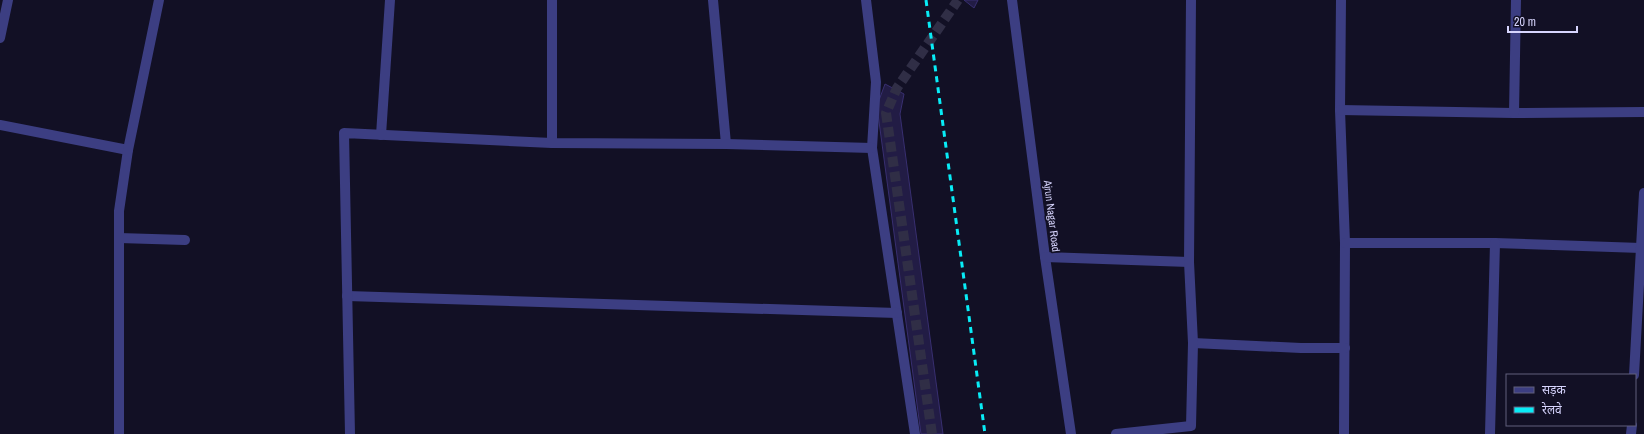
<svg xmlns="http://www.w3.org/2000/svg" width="1644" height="434" viewBox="0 0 1644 434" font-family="'Archivo Narrow','Noto Sans Devanagari',sans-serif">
  <rect width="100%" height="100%" fill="#121025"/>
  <g fill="#221c45" stroke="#382f70">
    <polygon points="964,0 978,0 974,8"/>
    <polygon points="885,84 904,94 900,114 943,434 921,434 878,114 878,103"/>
  </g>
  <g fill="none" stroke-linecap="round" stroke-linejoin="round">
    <polyline stroke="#302e46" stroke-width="10" stroke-dasharray="10 5" stroke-linecap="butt" points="932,434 886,113 897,88 958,0"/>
    <g stroke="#3c3e82" stroke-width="10">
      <polyline points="552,0 552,143"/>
      <polyline points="713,0 726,144"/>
      <polyline points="866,0 876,82 872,148 915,434"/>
      <polyline points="1012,0 1045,257 1071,434"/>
      <polyline points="1341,0 1340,110 1345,243 1344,434"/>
      <polyline points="0,38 8,0"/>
      <polyline points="1340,110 1514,113 1644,112"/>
      <polyline points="1514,113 1516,0"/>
      <polyline points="0,125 128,150"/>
      <polyline points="381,135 390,0"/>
      <polyline points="119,238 185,240"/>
      <polyline points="1345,243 1495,243 1641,248"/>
      <polyline points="1045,257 1189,262"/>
      <polyline points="347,296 897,313"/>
      <polyline points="1193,343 1301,348 1345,348"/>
      <polyline points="1634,375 1644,193"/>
      <polyline points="119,434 119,211 128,150 159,0"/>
      <polyline points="350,434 344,133 552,143 726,144 872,148"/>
      <polyline points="1116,434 1191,426 1193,343 1189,262 1191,0"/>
      <polyline points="1490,434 1495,243"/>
      <polyline points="1631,434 1632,425"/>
    </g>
    <polyline stroke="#08ecf6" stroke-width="3" stroke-dasharray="6 5" stroke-linecap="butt" points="926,0 985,434"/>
  </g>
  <g text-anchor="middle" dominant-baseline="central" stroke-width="3.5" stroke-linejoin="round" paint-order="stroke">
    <g font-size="11" fill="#d7d5fe" stroke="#121025">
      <text transform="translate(1052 216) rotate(83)">Ajrun Nagar Road</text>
    </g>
  </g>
  <rect x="1506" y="374" width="130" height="52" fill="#121025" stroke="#615f7c"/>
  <rect x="1514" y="387" width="20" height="6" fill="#3c3e82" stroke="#615f7c"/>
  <text x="1542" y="394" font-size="12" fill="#d7d5fe">सड़क</text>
  <rect x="1514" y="407" width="20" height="6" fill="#08ecf6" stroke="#615f7c"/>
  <text x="1542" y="414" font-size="12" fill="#d7d5fe">रेलवे</text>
  <path d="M1508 26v6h69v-6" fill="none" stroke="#d7d5fe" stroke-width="2"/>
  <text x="1514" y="26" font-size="12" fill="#d7d5fe" stroke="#121025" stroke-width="3" paint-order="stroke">20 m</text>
</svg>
